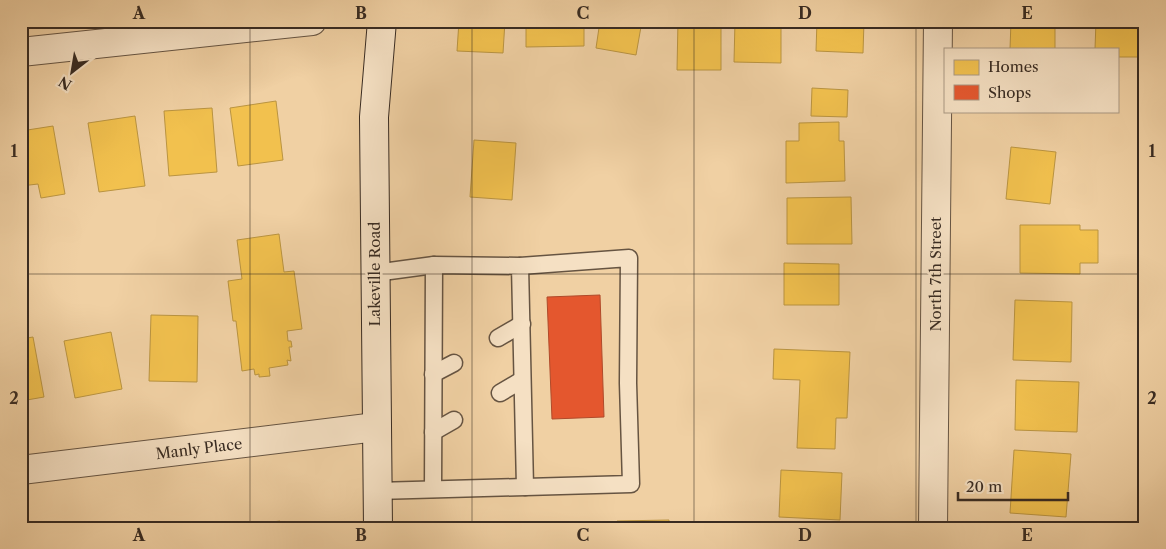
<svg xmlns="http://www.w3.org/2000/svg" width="1166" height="549" viewBox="0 0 1166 549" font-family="'Libre Caslon Text',serif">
	<rect width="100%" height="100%" fill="#f0d0a3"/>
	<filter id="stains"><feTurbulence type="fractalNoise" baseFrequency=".004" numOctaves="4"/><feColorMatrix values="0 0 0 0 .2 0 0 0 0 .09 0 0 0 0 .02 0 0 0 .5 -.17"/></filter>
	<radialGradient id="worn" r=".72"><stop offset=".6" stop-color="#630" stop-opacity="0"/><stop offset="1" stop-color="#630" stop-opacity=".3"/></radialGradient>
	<!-- homes -->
	<g fill="#f2c14e" stroke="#ba9441">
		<path d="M 459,21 L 505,21 L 503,53 L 457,51 Z"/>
		<path d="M 526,21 L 584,21 L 584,46 L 526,47 Z"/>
		<path d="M 600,21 L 642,21 L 636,55 L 596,48 Z"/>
		<path d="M 678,21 L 721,21 L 721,70 L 677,70 Z"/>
		<path d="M 735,21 L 781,21 L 781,63 L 734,62 Z"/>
		<path d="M 817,21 L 864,21 L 863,53 L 816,51 Z"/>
		<path d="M 1011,21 L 1055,21 L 1055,49 L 1010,49 Z"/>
		<path d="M 1096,21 L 1141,21 L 1141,57 L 1117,57 L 1117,49 L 1095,49 Z"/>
		<path d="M 812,88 L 848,90 L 847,117 L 811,116 Z"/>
		<path d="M 276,101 L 283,160 L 238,166 L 230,108 Z"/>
		<path d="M 212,108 L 217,172 L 169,176 L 164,111 Z"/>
		<path d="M 135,116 L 145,186 L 99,192 L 88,123 Z"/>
		<path d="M 839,122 L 839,141 L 844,141 L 845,181 L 786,183 L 786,141 L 799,141 L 799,123 Z"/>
		<path d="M 53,126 L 65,194 L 41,198 L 38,184 L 21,186 L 21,131 Z"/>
		<path d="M 474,140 L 516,143 L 512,200 L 470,197 Z"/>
		<path d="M 1011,147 L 1056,152 L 1050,204 L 1006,199 Z"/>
		<path d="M 851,197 L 852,244 L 787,244 L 787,198 Z"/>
		<path d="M 1020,225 L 1080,225 L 1080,230 L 1098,230 L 1098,263 L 1080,263 L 1080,274 L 1020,273 Z"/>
		<path d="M 279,234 L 284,272 L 294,271 L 302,329 L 287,331 L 288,341 L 291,341 L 292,347 L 289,347 L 291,361 L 287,360 L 288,365 L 269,368 L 270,376 L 259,377 L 259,374 L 255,375 L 254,369 L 242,371 L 236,321 L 233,321 L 228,281 L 242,279 L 237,240 Z"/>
		<path d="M 784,263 L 839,264 L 839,305 L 784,305 Z"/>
		<path d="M 1015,300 L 1072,302 L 1071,362 L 1013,360 Z"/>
		<path d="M 151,315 L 198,316 L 197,382 L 149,381 Z"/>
		<path d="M 111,332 L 122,389 L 75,398 L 64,341 Z"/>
		<path d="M 33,337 L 44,397 L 21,401 L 21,339 Z"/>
		<path d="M 774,349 L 850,352 L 847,418 L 836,418 L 835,449 L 797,448 L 800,380 L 773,379 Z"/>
		<path d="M 1016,380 L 1079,382 L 1077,432 L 1015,430 Z"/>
		<path d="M 1014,450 L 1071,454 L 1066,517 L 1010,513 Z"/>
		<path d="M 781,470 L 842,473 L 840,520 L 779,517 Z"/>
		<path d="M 669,520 L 669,528 L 617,528 L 617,521 Z"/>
		<path d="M 280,521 L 280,528 L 232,528 L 232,527 Z"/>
		<path d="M 1017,527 L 1091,528 L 1017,528 Z"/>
	</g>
	<!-- shops -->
	<path fill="#e4572e" stroke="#b04a2a" d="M 600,295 L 604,417 L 552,419 L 547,297 Z"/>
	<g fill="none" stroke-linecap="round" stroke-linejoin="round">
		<defs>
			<g id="lane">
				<path d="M 375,273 L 434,265 L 520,266 L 525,487"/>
				<path d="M 498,338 L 522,324"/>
				<path d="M 433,374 L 454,363"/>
				<path d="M 500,393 L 522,380"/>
				<path d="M 433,432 L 454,420"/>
				<path d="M 433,489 L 434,265"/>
				<path d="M 377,491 L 631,484 L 628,383 L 629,258 L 520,266"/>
			</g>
			<g id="street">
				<path d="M 21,52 L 312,21"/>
				<path d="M 21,470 L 376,427"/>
				<path d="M 933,528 L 938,21"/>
			</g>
			<path id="secondary" d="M 378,528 L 374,117 L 382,21"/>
		</defs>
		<!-- lane casing -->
		<use href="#lane" stroke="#665442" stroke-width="19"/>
		<!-- street casing -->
		<use href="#street" stroke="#665442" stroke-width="30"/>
		<!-- secondary casing -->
		<use href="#secondary" stroke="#382b22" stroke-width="30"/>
		<!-- lane -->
		<use href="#lane" stroke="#f5e0c3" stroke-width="16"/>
		<!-- street -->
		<use href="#street" stroke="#f5e0c3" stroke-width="28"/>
		<!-- secondary -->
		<use href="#secondary" stroke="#f5e0c3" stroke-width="28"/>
	</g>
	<!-- grid -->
	<path fill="none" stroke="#382b22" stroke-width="1" stroke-opacity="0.55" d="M 250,21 L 250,528M 472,21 L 472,528M 694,21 L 694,528M 916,21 L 916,528M 21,274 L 1145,274"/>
	<g text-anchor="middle" stroke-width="5" stroke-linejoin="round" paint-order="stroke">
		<!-- street labels -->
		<g font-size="15" fill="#382b22" stroke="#f5e0c3">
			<text transform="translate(375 274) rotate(-90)" y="5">Lakeville Road</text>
			<text transform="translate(936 274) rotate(-90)" y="5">North 7th Street</text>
			<text transform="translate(199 449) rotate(-7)" y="5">Manly Place</text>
		</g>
	</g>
	<!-- margin -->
	<rect width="1166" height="549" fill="none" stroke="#f0d0a3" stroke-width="55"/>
	<!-- legend -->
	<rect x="944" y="48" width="175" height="65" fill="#f5e0c3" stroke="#a99883"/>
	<rect x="954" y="60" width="25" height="15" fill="#f2c14e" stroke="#a99883"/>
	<text x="988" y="72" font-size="15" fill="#382b22">Homes</text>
	<rect x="954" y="85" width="25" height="15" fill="#e4572e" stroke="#a99883"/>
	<text x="988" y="98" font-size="15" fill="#382b22">Shops</text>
	<!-- north arrow -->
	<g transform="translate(72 72) rotate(211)" stroke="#f5e0c3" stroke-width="4" paint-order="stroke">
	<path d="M0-4L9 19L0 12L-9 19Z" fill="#382b22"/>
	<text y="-8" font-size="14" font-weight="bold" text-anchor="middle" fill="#382b22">N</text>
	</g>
	<!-- scale -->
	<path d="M958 492v8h110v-8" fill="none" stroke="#382b22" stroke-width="2.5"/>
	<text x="966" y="492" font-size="15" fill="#382b22" stroke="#f5e0c3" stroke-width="4" paint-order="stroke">20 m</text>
	<rect x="28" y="28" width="1110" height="494" fill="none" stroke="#382b22" stroke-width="2"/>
	<g font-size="16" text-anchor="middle" font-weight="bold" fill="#382b22">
		<text x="139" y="19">A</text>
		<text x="361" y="19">B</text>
		<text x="583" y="19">C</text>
		<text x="805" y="19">D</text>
		<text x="1027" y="19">E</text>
		<text x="14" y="157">1</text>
		<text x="1152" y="157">1</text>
		<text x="14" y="404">2</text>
		<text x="1152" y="404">2</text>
		<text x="139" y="541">A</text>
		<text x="361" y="541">B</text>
		<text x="583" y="541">C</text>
		<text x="805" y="541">D</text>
		<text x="1027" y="541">E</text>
	</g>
	<rect width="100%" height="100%" filter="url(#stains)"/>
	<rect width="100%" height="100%" fill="url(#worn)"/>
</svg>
